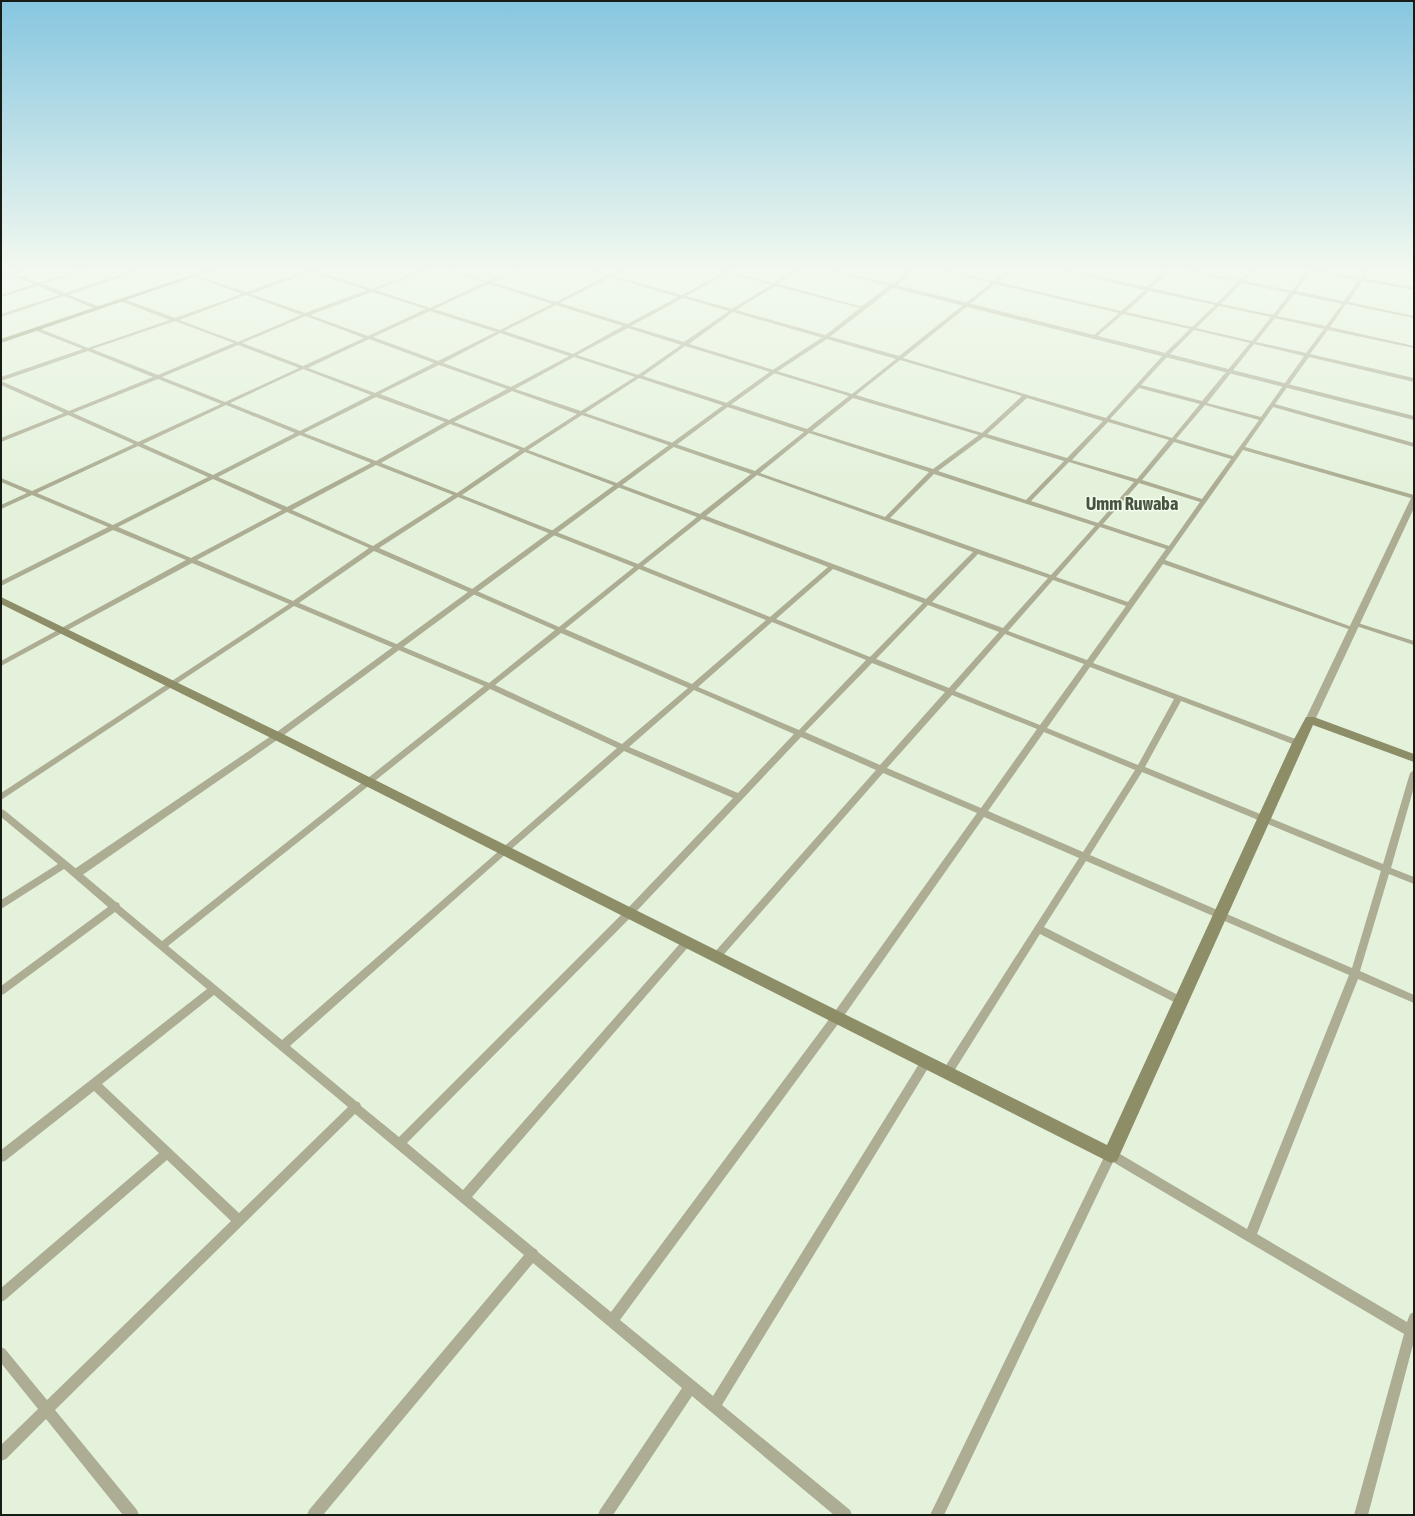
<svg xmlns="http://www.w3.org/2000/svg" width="1415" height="1516" viewBox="0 0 1415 1516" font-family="'Asap Condensed',sans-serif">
	<rect width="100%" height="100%" fill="#e4f2dc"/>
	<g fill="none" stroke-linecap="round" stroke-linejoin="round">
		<!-- minor -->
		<g fill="#acad93" fill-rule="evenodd">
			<path d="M 1,270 L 12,272 L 20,270 L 26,270 L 16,274 L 38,283 L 80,270 L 86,270 L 42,284 L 65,293 L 135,270 L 141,270 L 69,295 L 100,307 L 100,309 L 96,309 L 64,296 L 1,317 L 1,314 L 60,295 L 38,286 L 1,297 L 1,295 L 34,284 L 11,275 L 1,278 L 1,276 L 7,274 L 1,271 Z"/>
			<path d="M 307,270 L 313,270 L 372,289 L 422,270 L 428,270 L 376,290 L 430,308 L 485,282 L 448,270 L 454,270 L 488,281 L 512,270 L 517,270 L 492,282 L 556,302 L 606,276 L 587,270 L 593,270 L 610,275 L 619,270 L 624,270 L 614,276 L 682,295 L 724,272 L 718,270 L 733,270 L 731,272 L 774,283 L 794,270 L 799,270 L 778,284 L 866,308 L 864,309 L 775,286 L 736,310 L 899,356 L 991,283 L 939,270 L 946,270 L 994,281 L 1008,270 L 1012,270 L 998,282 L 1121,311 L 1145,290 L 1059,270 L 1066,270 L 1147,287 L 1167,270 L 1171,270 L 1151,288 L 1217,303 L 1238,282 L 1183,270 L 1190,270 L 1240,280 L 1251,270 L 1255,270 L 1244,281 L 1292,291 L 1308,270 L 1318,270 L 1360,278 L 1366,270 L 1370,270 L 1364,278 L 1414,288 L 1414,290 L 1363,281 L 1348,302 L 1414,316 L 1414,318 L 1346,304 L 1330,327 L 1414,346 L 1414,348 L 1328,330 L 1310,354 L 1414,378 L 1414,382 L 1309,357 L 1275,404 L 1414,443 L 1414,447 L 1273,407 L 1245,447 L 1414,495 L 1414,499 L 1243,450 L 1165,560 L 1355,628 L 1357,629 L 1355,630 L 1351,630 L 1163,564 L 1093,663 L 1301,741 L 1302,743 L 1298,746 L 1295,745 L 1181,701 L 1145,767 L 1383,864 L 1410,773 L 1414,770 L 1414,787 L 1391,868 L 1414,877 L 1414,884 L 1389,874 L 1360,971 L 1414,995 L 1414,1003 L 1358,979 L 1257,1234 L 1407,1322 L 1410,1314 L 1414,1312 L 1414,1341 L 1368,1515 L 1354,1515 L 1404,1334 L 1113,1162 L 944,1515 L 930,1515 L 1107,1151 L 1111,1150 L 1115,1151 L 1247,1229 L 1349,975 L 1086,861 L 1044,927 L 1184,998 L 1186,1001 L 1184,1004 L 1181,1005 L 1178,1004 L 1040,934 L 951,1076 L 947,1078 L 943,1076 L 942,1073 L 943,1070 L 1079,858 L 984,817 L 841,1020 L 620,1320 L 713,1396 L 922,1059 L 926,1057 L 930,1059 L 931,1062 L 930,1065 L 722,1405 L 850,1510 L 852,1515 L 834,1515 L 692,1396 L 613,1515 L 598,1515 L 600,1510 L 682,1388 L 533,1263 L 323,1515 L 307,1515 L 309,1510 L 524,1255 L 355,1114 L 55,1410 L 137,1510 L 139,1515 L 123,1515 L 46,1419 L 6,1459 L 1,1461 L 1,1445 L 38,1409 L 1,1363 L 1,1347 L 5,1349 L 47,1400 L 231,1221 L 167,1160 L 5,1300 L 1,1302 L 1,1288 L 159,1153 L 94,1091 L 5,1161 L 1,1162 L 1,1150 L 207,989 L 115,912 L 4,994 L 1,995 L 1,986 L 108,907 L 64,869 L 1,909 L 1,900 L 58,864 L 1,817 L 1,809 L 4,810 L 68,862 L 116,902 L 119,903 L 120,906 L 162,941 L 484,686 L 294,606 L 1,800 L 1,793 L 289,604 L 192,563 L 1,666 L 1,661 L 186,560 L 113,530 L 1,586 L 1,581 L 108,527 L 32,495 L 1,509 L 1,505 L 27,493 L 1,482 L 1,478 L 32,491 L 134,444 L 68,415 L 1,442 L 1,438 L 64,413 L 1,385 L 1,381 L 69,411 L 153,377 L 88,351 L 1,381 L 1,377 L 83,349 L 34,330 L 34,328 L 38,328 L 88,348 L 170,320 L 120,301 L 120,299 L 124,299 L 175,318 L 242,294 L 193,276 L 193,274 L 246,292 ZM 1311,271 L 1312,271 L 1359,280 L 1344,301 L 1296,291 ZM 310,272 L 367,290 L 305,313 L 251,294 ZM 728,273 L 771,285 L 732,309 L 686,296 ZM 611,277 L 678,297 L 627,324 L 560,303 ZM 1242,283 L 1290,293 L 1273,315 L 1221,304 ZM 489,284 L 552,304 L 500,330 L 434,309 ZM 995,284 L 1119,313 L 1093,336 L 1093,337 L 1095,338 L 1123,314 L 1190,329 L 1164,354 L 1106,418 L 903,358 ZM 1149,291 L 1215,305 L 1192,327 L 1126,312 ZM 372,292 L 426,309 L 368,336 L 310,315 ZM 1294,294 L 1342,304 L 1326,326 L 1277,316 ZM 246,295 L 301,315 L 238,342 L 179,320 ZM 683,298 L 729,311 L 684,342 L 631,326 ZM 556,305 L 623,326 L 573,354 L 504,331 ZM 1219,306 L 1271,317 L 1252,341 L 1196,328 ZM 430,311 L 496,332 L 438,361 L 373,337 ZM 733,312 L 896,359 L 852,394 L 689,344 ZM 306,316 L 364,338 L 303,366 L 242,343 ZM 1275,318 L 1324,329 L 1306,353 L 1256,342 ZM 175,321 L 234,343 L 158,375 L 92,349 ZM 628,328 L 681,345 L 638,375 L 577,355 ZM 1194,330 L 1250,343 L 1202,401 L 1141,385 L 1168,356 ZM 500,333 L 569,356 L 511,387 L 443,363 ZM 369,339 L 434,363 L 375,393 L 308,368 ZM 1254,344 L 1304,356 L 1261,417 L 1207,403 ZM 238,345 L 299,368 L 225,402 L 162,377 ZM 685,346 L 849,396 L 807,429 L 643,376 ZM 574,357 L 635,377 L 581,411 L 515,389 ZM 900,360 L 1022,396 L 982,433 L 856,395 ZM 439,365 L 507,389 L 449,420 L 380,394 ZM 303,369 L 371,395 L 300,431 L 230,403 ZM 639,378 L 804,432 L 755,471 L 585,413 ZM 158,379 L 221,404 L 138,442 L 73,413 ZM 1139,388 L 1200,404 L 1172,438 L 1110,419 ZM 512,391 L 577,414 L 524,448 L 454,422 ZM 376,397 L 445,422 L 376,461 L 304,433 ZM 853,398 L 979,435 L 933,469 L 812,431 ZM 1027,398 L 1103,421 L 1067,458 L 987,434 ZM 226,405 L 295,433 L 213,475 L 143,444 ZM 1205,405 L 1259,420 L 1233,456 L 1176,439 ZM 582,415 L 751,474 L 700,514 L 528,450 ZM 1108,422 L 1169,440 L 1137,479 L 1072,460 ZM 450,424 L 520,450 L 457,493 L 381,463 ZM 809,433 L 929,472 L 885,517 L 760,473 ZM 300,435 L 371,463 L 287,507 L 218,477 ZM 984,437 L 1064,461 L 1026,500 L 938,471 ZM 1174,442 L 1231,459 L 1202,499 L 1142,480 ZM 138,446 L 208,477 L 113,525 L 37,493 ZM 525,452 L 697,517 L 638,564 L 462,495 ZM 1069,462 L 1134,482 L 1098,523 L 1031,501 ZM 376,465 L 453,495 L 373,546 L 292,510 ZM 934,474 L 1095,526 L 1051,575 L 890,518 ZM 757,475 L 973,552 L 926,599 L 706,516 ZM 213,479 L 282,510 L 191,558 L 118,527 ZM 1139,483 L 1200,502 L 1169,546 L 1103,524 ZM 458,497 L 634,567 L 559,627 L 379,548 ZM 287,512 L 369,548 L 293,601 L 197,560 ZM 702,519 L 828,567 L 770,617 L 643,566 ZM 1100,527 L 1166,549 L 1128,602 L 1056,577 ZM 374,551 L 555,630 L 489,683 L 299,603 ZM 978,554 L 1048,578 L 1003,628 L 932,602 ZM 639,569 L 766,620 L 692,684 L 565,629 ZM 833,569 L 923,603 L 870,657 L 776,619 ZM 1053,580 L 1126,606 L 1087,660 L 1008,631 ZM 928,605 L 999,632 L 949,688 L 876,659 ZM 772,622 L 866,660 L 799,730 L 698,687 ZM 561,633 L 688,688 L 622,744 L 495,685 ZM 1005,634 L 1084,664 L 1040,725 L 955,691 ZM 872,663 L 945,692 L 880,765 L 805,732 ZM 1090,667 L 1174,699 L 1138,765 L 1047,728 ZM 490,689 L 617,748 L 282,1040 L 168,946 ZM 694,690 L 794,734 L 738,793 L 629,747 ZM 952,695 L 1037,729 L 981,808 L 887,768 ZM 1044,732 L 1135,770 L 1083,852 L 988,811 ZM 801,737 L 876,770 L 713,954 L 711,957 L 713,960 L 716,961 L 719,960 L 883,773 L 977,813 L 833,1014 L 611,1312 L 538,1252 L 537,1250 L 534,1248 L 472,1197 L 690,945 L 692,942 L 690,939 L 687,938 L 684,939 L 463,1190 L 407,1143 L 632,916 ZM 624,751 L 733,798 L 626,910 L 399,1137 L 361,1106 L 360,1103 L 356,1101 L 290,1046 L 508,852 ZM 1142,772 L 1381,871 L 1352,968 L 1090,855 ZM 214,995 L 348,1107 L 239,1213 L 102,1084 Z"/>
			<path d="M 1355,622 L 1414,641 L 1414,645 L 1353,625 L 1352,624 Z"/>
		</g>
		<!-- tertiary -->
		<g fill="#acad93" fill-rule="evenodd">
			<path d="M 206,270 L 214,270 L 199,276 L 196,274 Z"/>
			<path d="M 827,270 L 836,270 L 892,284 L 910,270 L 916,270 L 897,285 L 1414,416 L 1414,420 L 893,288 L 827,339 L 775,373 L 729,406 L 280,738 L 81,876 L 77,877 L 73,876 L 71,873 L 73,870 L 274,734 L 725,404 L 771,371 L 823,337 L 888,286 Z"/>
			<path d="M 1411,498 L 1414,498 L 1414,508 L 1315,720 L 1310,723 L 1307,722 L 1305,720 Z"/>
		</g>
		<!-- secondary -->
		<g fill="#8d8d68" fill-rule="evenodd">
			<path d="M 197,273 L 202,274 L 1,343 L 1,339 Z"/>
			<path d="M 1,597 L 281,733 L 1107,1145 L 1292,743 L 1306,717 L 1314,717 L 1414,754 L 1414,762 L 1313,725 L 1117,1161 L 1111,1163 L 273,739 L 1,604 Z"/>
		</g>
	</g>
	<!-- sky -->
	<linearGradient id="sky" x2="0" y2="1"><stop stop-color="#86c6e0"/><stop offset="0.56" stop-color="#f3f9ef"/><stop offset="1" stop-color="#f3f9ef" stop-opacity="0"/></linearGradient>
	<rect width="1415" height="482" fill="url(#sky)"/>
	<g text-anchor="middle" stroke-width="3" stroke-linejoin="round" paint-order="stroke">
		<!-- far-town labels -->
		<g font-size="18" font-weight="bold" fill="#485341" stroke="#f3feed">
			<text x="1132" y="510">Umm Ruwaba</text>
		</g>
	</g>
	<!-- border -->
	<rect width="1415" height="1516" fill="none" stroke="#171c15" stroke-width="4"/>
</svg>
